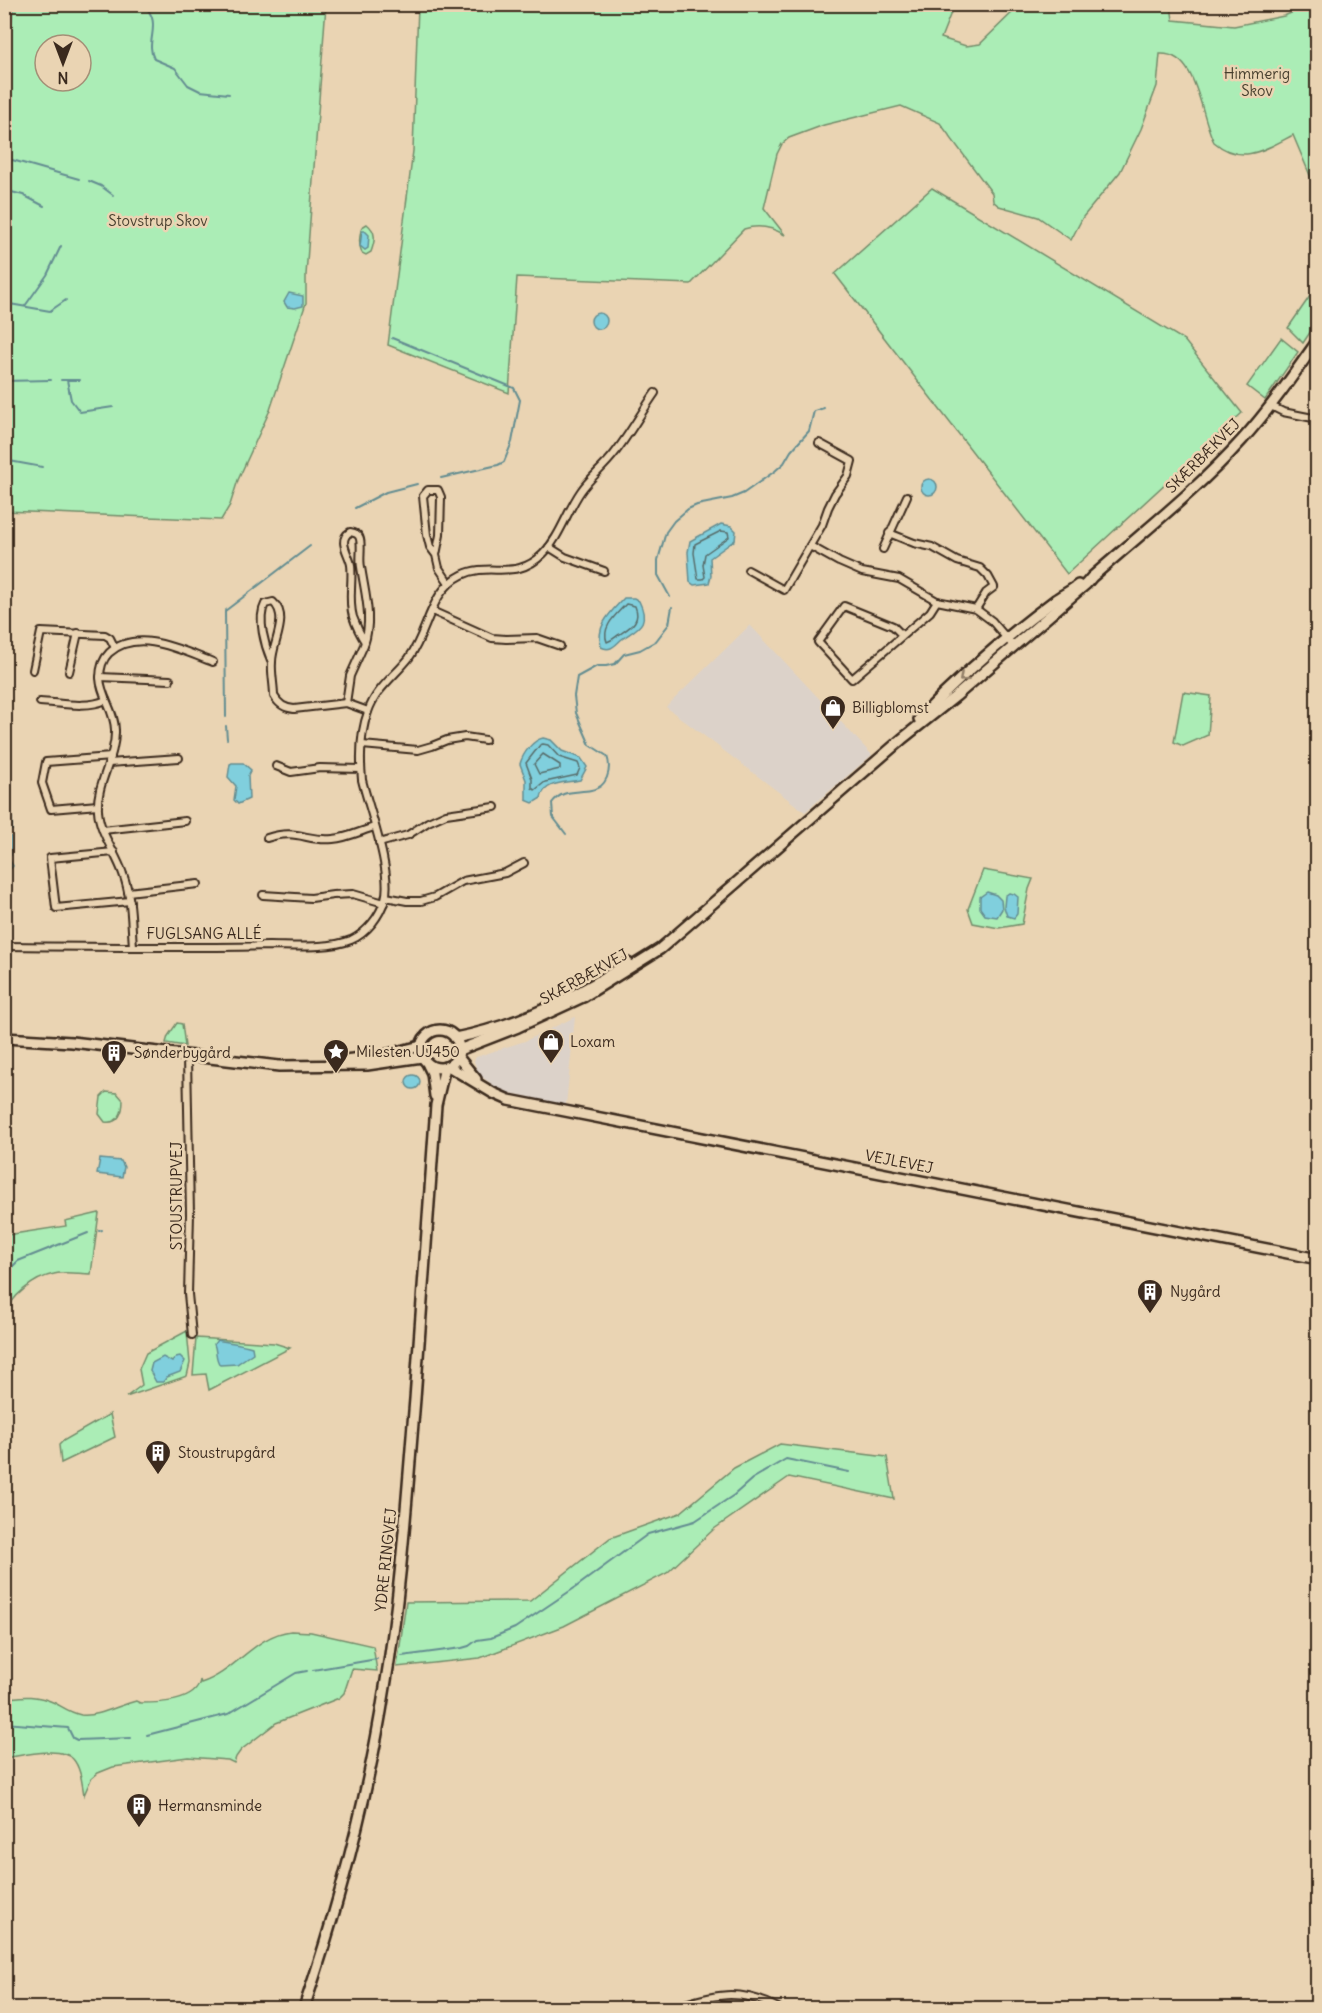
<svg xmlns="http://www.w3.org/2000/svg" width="1322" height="2013" viewBox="0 0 1322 2013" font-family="Delius,sans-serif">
	<rect width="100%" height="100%" fill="#ead4b3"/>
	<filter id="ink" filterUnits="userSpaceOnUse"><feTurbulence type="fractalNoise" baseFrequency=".0167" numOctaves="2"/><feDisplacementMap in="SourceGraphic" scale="12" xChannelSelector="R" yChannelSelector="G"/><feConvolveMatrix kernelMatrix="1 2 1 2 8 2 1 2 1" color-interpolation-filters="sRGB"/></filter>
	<g filter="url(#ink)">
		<!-- built -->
		<g fill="#dcd2c9">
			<path d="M 750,625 L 872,755 L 805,812 L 666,707 Z"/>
			<path d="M 575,1017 L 566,1105 L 501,1091 L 482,1077 L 477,1070 L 474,1061 L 476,1057 L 525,1041 Z"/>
		</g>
		<!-- green -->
		<g fill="#abedb6" stroke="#738c6a" stroke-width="1.5" fill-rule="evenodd">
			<path d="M 4,5 L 326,5 L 306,275 L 306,303 L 270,410 L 238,480 L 230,505 L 221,520 L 5,511 ZM 45,45 L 81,45 L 81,81 L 45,81 Z"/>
			<path d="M 418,5 L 954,5 L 941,38 L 966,46 L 980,44 L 1020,5 L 1171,5 L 1173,20 L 1234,26 L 1284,16 L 1310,5 L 1317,5 L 1317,192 L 1293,135 C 1266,149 1242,166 1214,142 C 1200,116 1198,52 1160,54 L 1157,86 L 1141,129 L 1120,172 L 1083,217 L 1071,240 L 1038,217 L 999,206 L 993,201 L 992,193 L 940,123 L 901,106 L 824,125 L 789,138 L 782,144 L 777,154 L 764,208 L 785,235 C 772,227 759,224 744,229 L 691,284 L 517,277 L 509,393 L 388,345 L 413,151 Z"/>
			<path d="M 932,188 L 1184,340 L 1242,413 L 1067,574 L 835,274 Z"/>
			<path d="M 367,224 C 377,232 375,241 371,252 L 366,255 L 362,253 C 358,244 359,236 362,227 Z"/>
			<path d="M 1317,286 L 1317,322 L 1303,343 L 1288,328 Z"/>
			<path d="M 1281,338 L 1298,352 L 1265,400 L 1247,386 Z"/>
			<path d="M 1183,692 L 1211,696 L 1208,735 L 1183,746 L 1174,742 Z"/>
			<path d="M 983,870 L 1033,879 L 1029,889 L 1022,924 L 999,928 L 973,923 L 968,909 Z"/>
			<path d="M 177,1023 L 182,1024 L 185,1046 L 166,1043 L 168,1036 Z"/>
			<path d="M 106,1092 L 117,1093 L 123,1100 C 123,1112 119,1124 105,1122 L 99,1114 L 101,1097 Z"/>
			<path d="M 99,1213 L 91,1274 C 79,1274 65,1271 54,1274 C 34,1278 11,1296 5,1315 L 4,1244 L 6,1243 L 7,1235 L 66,1226 L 65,1221 Z"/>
			<path d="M 187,1331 L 190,1363 L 187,1376 L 126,1397 L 142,1385 L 139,1369 L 146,1353 Z"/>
			<path d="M 196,1338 L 274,1343 L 290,1348 L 209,1390 L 206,1374 L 193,1375 Z"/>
			<path d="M 110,1414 L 115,1437 L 61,1463 L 59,1445 L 63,1441 Z"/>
			<path d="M 780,1444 L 887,1457 L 894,1499 L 789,1477 L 714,1529 L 667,1573 L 564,1626 L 480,1658 L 397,1667 L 406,1602 L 530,1601 L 610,1538 L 680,1513 L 734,1468 Z"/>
			<path d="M 291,1631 L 311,1632 L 373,1646 L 377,1671 L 352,1669 L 344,1693 L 339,1698 L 276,1723 L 241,1750 L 236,1757 L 234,1763 L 228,1760 L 188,1757 L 113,1767 L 98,1773 L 91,1779 L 84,1795 C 82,1784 81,1768 73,1759 C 62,1745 20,1756 5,1758 L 4,1699 C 23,1695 38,1695 55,1703 C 64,1708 71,1713 81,1715 C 99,1717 119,1705 136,1701 L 140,1703 C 157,1703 197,1703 200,1680 L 201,1683 C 235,1672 255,1635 291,1631 Z"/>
		</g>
		<!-- water -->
		<g fill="#80cfdd" stroke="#648d91" stroke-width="1.5">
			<path d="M 362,231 L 365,231 L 369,235 L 368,248 L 365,250 L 360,246 Z"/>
			<path d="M 289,293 L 303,296 L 303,306 L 295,308 L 287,307 L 284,302 Z"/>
			<circle cx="599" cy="321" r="8"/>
			<circle cx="929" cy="487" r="8"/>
			<path d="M 721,524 L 731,526 L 736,531 L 735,540 L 710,558 L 711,576 L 709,583 L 694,585 L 690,582 L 688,552 L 690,541 Z"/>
			<path d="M 624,598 L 634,598 L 639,601 C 651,625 637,628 622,639 C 615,645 611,652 601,647 C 596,625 610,613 624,598 Z"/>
			<path d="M 543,738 L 551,740 L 562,751 L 581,758 L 587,767 L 580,780 C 567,783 544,781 541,798 L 533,803 L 526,800 L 526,780 L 520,764 C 523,753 533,740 543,738 Z"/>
			<path d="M 232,763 L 243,763 L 251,770 L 248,776 L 249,799 L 238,804 L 234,800 L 236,786 L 228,777 L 230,764 Z"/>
			<path d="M 4,818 L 12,818 L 12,830 L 7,831 L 6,834 L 11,837 L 11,855 L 8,857 L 13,866 L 8,872 L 5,870 Z"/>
			<path d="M 987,892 L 996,895 L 1001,900 L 1002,909 L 997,917 L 985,915 L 980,908 L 980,897 Z"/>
			<path d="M 1009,893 L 1014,894 L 1018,897 L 1017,914 L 1014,918 L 1007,916 L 1004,907 L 1005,896 Z"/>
			<circle cx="413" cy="1082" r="7"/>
			<path d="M 100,1159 L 121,1161 L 124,1167 L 122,1177 L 97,1174 Z"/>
			<path d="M 217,1340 C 226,1342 243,1344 252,1347 L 253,1353 L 237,1364 L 220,1365 C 215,1359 217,1351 214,1344 Z"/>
			<path d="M 180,1356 L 185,1361 L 180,1372 L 167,1377 L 163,1382 L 156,1382 L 150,1371 L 152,1363 L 163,1357 L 172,1362 L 176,1357 Z"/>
		</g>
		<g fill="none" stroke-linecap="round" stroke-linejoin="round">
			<!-- shore -->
			<g stroke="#576c6a" stroke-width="1.5">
				<path d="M 721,531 L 728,532 L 729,537 L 705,554 L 703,565 L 705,577 L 703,579 L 698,579 L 694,553 L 695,544 Z"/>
				<path d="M 626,604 L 635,606 C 641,621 632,626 620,634 C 615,637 613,640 607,642 C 601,627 616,615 626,604 Z"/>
				<path d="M 543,744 L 548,745 L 559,757 L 578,763 L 580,768 L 577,775 L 545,782 L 535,790 L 532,788 L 532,779 L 526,763 L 540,745 Z"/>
				<path d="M 543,754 L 560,765 L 560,769 L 539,774 L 534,764 Z"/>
			</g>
			<!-- stream -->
			<g stroke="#648d91" stroke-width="2">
				<path d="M 143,4 C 164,24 144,40 154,59 L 175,68 L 188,85 L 200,91 L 229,94"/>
				<path d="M 5,158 L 79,179"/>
				<path d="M 4,161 L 9,40 L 13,4"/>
				<path d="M 89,181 L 101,186 L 113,195"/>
				<path d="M 4,190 L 23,195 L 44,206"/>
				<path d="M 4,303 L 50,311 L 66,300"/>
				<path d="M 25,306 L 47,275 L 61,246"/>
				<path d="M 392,338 L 514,388 L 520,400 L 512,442 L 504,462 L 498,465 L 441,478"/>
				<path d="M 61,380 L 80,380"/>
				<path d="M 67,380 L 71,400 L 80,412 L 113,407"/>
				<path d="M 4,381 L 51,380"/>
				<path d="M 4,460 L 42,467"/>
				<path d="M 355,508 L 386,492 L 417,484"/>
				<path d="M 670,597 L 658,575 L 658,560 L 666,532 L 674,521 L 688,509 L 697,505 L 732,498 L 744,493 L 775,471 L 784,463 L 791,451 L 809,431 L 814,411 L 824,408"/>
				<path d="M 226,717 L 225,611 L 310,546"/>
				<path d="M 226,726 L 227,739"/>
				<path d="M 566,834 L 553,817 L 552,803 C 562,789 576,793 591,790 C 607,788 612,770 607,756 L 590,745 L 576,713 L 574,696 L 577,677 L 597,666 L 606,666 L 615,664 L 624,654 L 640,650 L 656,641 L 669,624 L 672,607"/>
				<path d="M 99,1231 L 102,1230"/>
				<path d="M 4,1275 L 18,1261 L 88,1233"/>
				<path d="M 402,1656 L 462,1648 L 469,1646 L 477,1640 L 491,1638 L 515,1628 L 576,1587 L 648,1534 L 695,1521 L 734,1495 L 752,1479 L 786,1459 L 849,1472"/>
				<path d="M 313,1670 L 377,1659"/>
				<path d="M 4,1723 L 68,1728 L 73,1738 L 77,1740 L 131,1738"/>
				<path d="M 147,1735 L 228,1714 L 296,1673 L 307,1671"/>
			</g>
			<defs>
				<g id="street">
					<path d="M 1271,406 L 1283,412 L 1318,419"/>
					<path d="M 889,533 L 914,543 L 932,547 L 957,561 L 980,568 L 988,576 L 994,587 L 986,593 L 976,609"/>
					<path d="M 810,546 L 839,562 L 862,572 L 899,579 L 937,601 L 976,609 L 992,621 L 1014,647"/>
					<path d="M 549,547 L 565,557 L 604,571"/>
					<path d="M 883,549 L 907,496"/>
					<path d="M 436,555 L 430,547 L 427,535 L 423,496 L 428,490 L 438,490 L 441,497 L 440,535 L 436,555 L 439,568 L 449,583"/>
					<path d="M 748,570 L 784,590 L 822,525 L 828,508 L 835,494 L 848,476 L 852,461 L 819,443"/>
					<path d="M 432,611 L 492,638 L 506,639 L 537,638 L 560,646"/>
					<path d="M 902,635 L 893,626 L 844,606 L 818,642 L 852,679 L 930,612 L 937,601"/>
					<path d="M 271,660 C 265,646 257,619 265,604 L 273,602 C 290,617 272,643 272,662 C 271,673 274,685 274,696 C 279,705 285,708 294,709 L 346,703 L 368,711"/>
					<path d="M 33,670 L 41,632 L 105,635 L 110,638 L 115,648"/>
					<path d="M 69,672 L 78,633"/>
					<path d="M 100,677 L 170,680"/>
					<path d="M 40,702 C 61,703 86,709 106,700"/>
					<path d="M 346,703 L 350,676 L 364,645 C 373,619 365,594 361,567 C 359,558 362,548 360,539 C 359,534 355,533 350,532 C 337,540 349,554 351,565 C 353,582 348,600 353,617 C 356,626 360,634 365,642"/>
					<path d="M 362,745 L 418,750 L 432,746 L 447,740 L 465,737 L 485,740"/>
					<path d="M 109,763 L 179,758"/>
					<path d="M 276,766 L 291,772 L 320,768 L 361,769"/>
					<path d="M 98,805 L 51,809 L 42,783 L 46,762 L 111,757"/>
					<path d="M 103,830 L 185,821"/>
					<path d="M 267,838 C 298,828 306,842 333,839 C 347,838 361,831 374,827"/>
					<path d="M 379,843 L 408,835 L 428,822 L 446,814 L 495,807"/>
					<path d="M 114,852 L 50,858 L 56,908 L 130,901"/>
					<path d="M 128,892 L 198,884"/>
					<path d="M 263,895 L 311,898 L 333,895 L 353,894 L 384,903"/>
					<path d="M 386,897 L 407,901 L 421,901 L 435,897 L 463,881 L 505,873 L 524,863"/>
					<path d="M 4,946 C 93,947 181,948 269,946 C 293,946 329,949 351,940 C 367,933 380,916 385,899 C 393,873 369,809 362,780 C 360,758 360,733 368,712 C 376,688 395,676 409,658 C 429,631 429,591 462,575 C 490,561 515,582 543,554 C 560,537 567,511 581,491 C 590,478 604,467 614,454 C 629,435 641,413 655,393"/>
					<path d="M 133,946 C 131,922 132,898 123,874 C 116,853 99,832 98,810 C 96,783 116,758 115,730 C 115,711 101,697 100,678 C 100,669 103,659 109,653 C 138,627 183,651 213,662"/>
					<path d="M 187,1057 L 190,1214 L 188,1294 L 192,1335"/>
					<path d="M 672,2008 C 714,1995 737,1987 778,2008"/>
				</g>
				<g id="secondary">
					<path d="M 919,719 C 960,676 1007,636 1055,600 C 1062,595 1071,591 1078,585"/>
					<circle cx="440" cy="1049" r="19"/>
					<path d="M 4,1038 L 72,1042 L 279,1066 L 367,1065 L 422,1057"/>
					<path d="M 455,1038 C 517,1026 576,997 628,963"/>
					<path d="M 459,1050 L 518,1027 L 583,997 L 660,949 L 902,739 L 956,696 L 1086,584 L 1092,577 C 1143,532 1197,490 1242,440 C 1270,409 1294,374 1318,340"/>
					<path d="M 457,1056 L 476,1079"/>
					<path d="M 335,1061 L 380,1056 L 421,1046"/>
					<path d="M 428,1065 L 432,1073 L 435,1096"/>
					<path d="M 448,1066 L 493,1093 L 509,1100 L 1318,1259"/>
					<path d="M 304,2008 C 339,1904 368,1797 385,1687 C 401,1592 407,1495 415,1399 C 422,1301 429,1203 436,1105 L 445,1067"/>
				</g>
			</defs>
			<!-- street casing -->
			<use href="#street" stroke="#3b2a1e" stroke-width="10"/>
			<!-- secondary casing -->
			<use href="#secondary" stroke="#3b2a1e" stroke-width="14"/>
			<!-- street -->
			<use href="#street" stroke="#ead4b3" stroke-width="6"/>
			<!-- secondary -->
			<use href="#secondary" stroke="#ead4b3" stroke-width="9"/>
		</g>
		<!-- one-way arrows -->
		<defs><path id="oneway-chevron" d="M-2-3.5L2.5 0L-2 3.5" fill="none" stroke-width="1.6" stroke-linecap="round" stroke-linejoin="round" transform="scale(1.5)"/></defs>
		<use stroke="#927f68" href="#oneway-chevron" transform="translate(963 678) rotate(138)"/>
	</g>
	<!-- icons -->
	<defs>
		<symbol id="shop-pin" viewBox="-11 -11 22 30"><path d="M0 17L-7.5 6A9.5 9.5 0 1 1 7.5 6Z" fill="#3b2a1e" stroke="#ead4b3"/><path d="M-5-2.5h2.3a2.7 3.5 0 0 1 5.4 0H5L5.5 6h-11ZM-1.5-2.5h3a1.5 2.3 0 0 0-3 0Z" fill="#fff"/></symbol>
		<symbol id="sight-pin" viewBox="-11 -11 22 30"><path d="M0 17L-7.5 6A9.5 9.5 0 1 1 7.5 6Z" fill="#3b2a1e" stroke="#ead4b3"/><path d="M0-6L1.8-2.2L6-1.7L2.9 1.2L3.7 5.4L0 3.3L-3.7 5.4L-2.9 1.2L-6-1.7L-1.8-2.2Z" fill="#fff"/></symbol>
		<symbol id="building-pin" viewBox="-11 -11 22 30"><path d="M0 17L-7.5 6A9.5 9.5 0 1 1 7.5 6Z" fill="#3b2a1e" stroke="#ead4b3"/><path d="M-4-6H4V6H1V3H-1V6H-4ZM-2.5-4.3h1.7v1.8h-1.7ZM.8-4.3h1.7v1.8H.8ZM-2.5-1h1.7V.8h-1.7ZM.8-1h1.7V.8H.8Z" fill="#fff"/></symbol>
	</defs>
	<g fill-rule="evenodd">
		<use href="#shop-pin" x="818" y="693" width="30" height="40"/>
		<use href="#shop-pin" x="536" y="1027" width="30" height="40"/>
		<use href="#sight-pin" x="321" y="1037" width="30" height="40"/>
		<use href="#building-pin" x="99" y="1038" width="30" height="40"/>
		<use href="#building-pin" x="1135" y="1277" width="30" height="40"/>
		<use href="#building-pin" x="143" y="1438" width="30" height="40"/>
		<use href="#building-pin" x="124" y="1791" width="30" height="40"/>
	</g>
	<g text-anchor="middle" stroke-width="5" stroke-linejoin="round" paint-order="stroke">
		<!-- park labels -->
		<g font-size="15" fill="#463e2d" stroke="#ead4b3">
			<text x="1257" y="79">Himmerig<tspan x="1257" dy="17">Skov</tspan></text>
			<text x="158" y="226">Stovstrup Skov</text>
		</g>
		<!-- street labels -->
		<g font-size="15" fill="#3b2a1e" stroke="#ead4b3">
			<text transform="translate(1203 456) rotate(-45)" y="5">SKÆRBÆKVEJ</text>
			<text x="204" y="939">FUGLSANG ALLÉ</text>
			<text transform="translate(584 977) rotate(-29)" y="5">SKÆRBÆKVEJ</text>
			<text transform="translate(899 1162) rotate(11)" y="5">VEJLEVEJ</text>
			<text transform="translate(177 1196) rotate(-90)" y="5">STOUSTRUPVEJ</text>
			<text transform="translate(386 1560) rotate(-84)" y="5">YDRE RINGVEJ</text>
		</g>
		<!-- poi labels -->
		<g font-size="15" fill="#3b2a1e" stroke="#ead4b3" text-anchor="start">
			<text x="852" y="713">Billigblomst</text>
			<text x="570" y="1047">Loxam</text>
			<text x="356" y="1057">Milesten UJ450</text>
			<text x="134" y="1058">Sønderbygård</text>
			<text x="1170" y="1297">Nygård</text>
			<text x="178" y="1458">Stoustrupgård</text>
			<text x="158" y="1811">Hermansminde</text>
		</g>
	</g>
	<!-- margin -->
	<rect width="1322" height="2013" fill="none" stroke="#ead4b3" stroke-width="24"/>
	<rect x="12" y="12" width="1298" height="1989" fill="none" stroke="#3b2a1e" stroke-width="2" filter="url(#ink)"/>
	<!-- north arrow -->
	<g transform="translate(63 63) rotate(180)"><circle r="28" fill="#ead4b3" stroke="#a49077" stroke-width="1.5"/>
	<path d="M0-4.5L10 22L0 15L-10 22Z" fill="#3b2a1e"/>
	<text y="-9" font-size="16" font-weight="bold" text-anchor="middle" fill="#3b2a1e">N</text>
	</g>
</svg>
